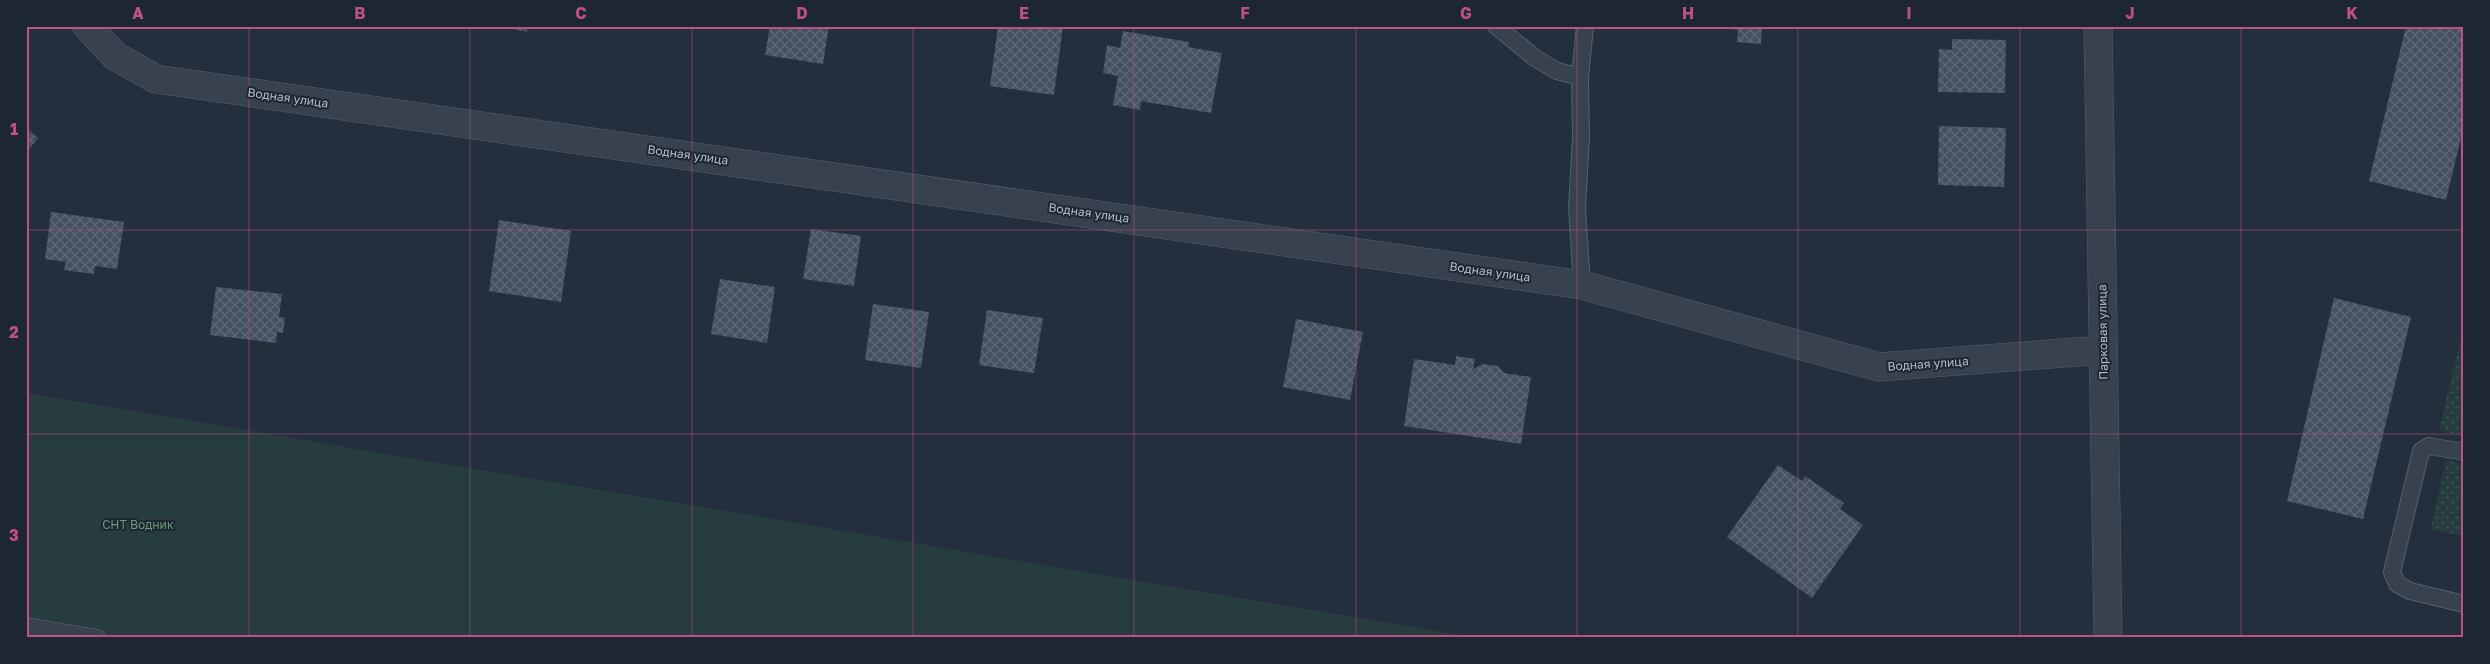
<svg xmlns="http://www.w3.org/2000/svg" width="2490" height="664" viewBox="0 0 2490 664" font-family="'Golos Text',sans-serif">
	<defs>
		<pattern id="grass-dots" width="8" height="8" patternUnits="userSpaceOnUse" patternTransform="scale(1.25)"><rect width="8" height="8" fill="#263c3f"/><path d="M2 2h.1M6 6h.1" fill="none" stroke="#435659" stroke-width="1.8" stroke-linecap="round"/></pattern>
		<pattern id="building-cross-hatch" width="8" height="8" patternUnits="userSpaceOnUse" patternTransform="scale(1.25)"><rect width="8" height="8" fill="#455162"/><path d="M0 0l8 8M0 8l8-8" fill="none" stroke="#5d6877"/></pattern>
	</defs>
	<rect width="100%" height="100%" fill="#242f3e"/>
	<!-- grass -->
	<g fill="url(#grass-dots)">
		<path d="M 2464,326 L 2464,436 L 2439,430 Z"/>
		<path d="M 2446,460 L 2464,464 L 2463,536 L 2431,529 Z"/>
	</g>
	<!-- garden -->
	<path fill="#263c3f" d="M 26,393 L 1478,638 L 26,638 Z"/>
	<!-- building -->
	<g fill="url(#building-cross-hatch)">
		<path d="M 502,26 L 528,26 L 527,32 Z"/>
		<path d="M 770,26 L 829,26 L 823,64 L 765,55 Z"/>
		<path d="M 998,26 L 1063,26 L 1054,95 L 990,86 Z"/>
		<path d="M 1711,26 L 1762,26 L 1761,44 L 1737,42 L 1738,30 Z"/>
		<path d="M 2406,26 L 2464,26 L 2464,125 L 2446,200 L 2369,181 Z"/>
		<path d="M 1123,31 L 1189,42 L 1188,47 L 1222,53 L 1211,113 L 1141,101 L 1140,110 L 1113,105 L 1118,76 L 1103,73 L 1107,45 L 1120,48 Z"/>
		<path d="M 1952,39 L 2006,40 L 2005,93 L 1938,92 L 1939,49 L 1952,50 Z"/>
		<path d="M 1939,126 L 2006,128 L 2004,187 L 1938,185 Z"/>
		<path d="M 26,128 L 38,138 L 26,153 Z"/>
		<path d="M 51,212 L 124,222 L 117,269 L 95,266 L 94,274 L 64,270 L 66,262 L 45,259 Z"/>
		<path d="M 499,220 L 571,231 L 561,302 L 489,291 Z"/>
		<path d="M 811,229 L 861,236 L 854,286 L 803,279 Z"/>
		<path d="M 720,279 L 775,287 L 767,343 L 711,334 Z"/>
		<path d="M 216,287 L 282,294 L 279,317 L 285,318 L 283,333 L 277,332 L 276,343 L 210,335 Z"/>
		<path d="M 2334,298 L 2411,317 L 2363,519 L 2287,501 Z"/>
		<path d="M 873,304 L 929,312 L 921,368 L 865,360 Z"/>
		<path d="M 987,310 L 1043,318 L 1034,373 L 979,365 Z"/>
		<path d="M 1296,319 L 1363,332 L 1350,400 L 1283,387 Z"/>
		<path d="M 1456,356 L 1475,359 L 1473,369 L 1483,364 L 1498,366 L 1504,373 L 1531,377 L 1521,444 L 1404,426 L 1414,359 L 1455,365 Z"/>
		<path d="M 1778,465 L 1802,481 L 1805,476 L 1844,503 L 1840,509 L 1863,525 L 1812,598 L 1727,537 Z"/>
	</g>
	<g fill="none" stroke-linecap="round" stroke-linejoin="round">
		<defs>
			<g id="service">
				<path d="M 1496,26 L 1535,58 L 1557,71 L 1580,77"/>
				<path d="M 1582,285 L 1577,208 L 1581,137 L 1580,77 L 1585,26"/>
				<path d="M 2464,452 L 2429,446 L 2421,451 L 2392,572 L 2397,584 L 2410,591 L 2464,604"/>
				<path d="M 26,626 L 97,638"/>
			</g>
			<g id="minor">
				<path d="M 87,26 L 115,56 L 156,79 L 1582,285 L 1879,367 L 2103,350"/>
				<path d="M 2098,26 L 2108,638"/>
			</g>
		</defs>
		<!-- service casing -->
		<use href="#service" stroke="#565f6c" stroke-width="18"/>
		<!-- minor casing -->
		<use href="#minor" stroke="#565f6c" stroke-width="29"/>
		<!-- service -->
		<use href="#service" stroke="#38414e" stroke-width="16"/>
		<!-- minor -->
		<use href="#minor" stroke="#38414e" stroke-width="28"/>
	</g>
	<!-- grid -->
	<path fill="none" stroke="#bd5182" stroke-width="1" stroke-opacity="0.55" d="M 249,26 L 249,638M 470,26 L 470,638M 692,26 L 692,638M 913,26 L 913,638M 1134,26 L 1134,638M 1356,26 L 1356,638M 1577,26 L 1577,638M 1798,26 L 1798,638M 2020,26 L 2020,638M 2241,26 L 2241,638M 26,230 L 2464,230M 26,434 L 2464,434"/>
	<g text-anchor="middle" stroke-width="4" stroke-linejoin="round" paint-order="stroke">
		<!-- street labels -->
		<g font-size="12" fill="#b4bcc9" stroke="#1d2633">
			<text transform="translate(288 98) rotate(8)" y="4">Водная улица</text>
			<text transform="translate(688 155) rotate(8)" y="4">Водная улица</text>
			<text transform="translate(1089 213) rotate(8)" y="4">Водная улица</text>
			<text transform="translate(1490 272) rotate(8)" y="4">Водная улица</text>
			<text transform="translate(2103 332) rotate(-91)" y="4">Парковая улица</text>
			<text transform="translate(1928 364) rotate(-4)" y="4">Водная улица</text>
		</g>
		<!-- park labels -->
		<g font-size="12" fill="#6b9a76" stroke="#1d2633">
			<text x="138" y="529">СНТ Водник</text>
		</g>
	</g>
	<!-- border -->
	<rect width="2490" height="664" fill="none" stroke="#1d2633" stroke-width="55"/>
	<rect x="28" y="28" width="2434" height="608" fill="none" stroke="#bd5182" stroke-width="2"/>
	<g font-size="16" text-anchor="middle" font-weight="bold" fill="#bd5182">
		<text x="138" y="19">A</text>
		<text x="360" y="19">B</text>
		<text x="581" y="19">C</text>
		<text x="802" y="19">D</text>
		<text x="1024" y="19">E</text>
		<text x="1245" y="19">F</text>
		<text x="1466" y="19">G</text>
		<text x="1688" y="19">H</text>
		<text x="1909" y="19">I</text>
		<text x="2130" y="19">J</text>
		<text x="2352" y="19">K</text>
		<text x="14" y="135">1</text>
		<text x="14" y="338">2</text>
		<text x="14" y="541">3</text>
	</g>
</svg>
